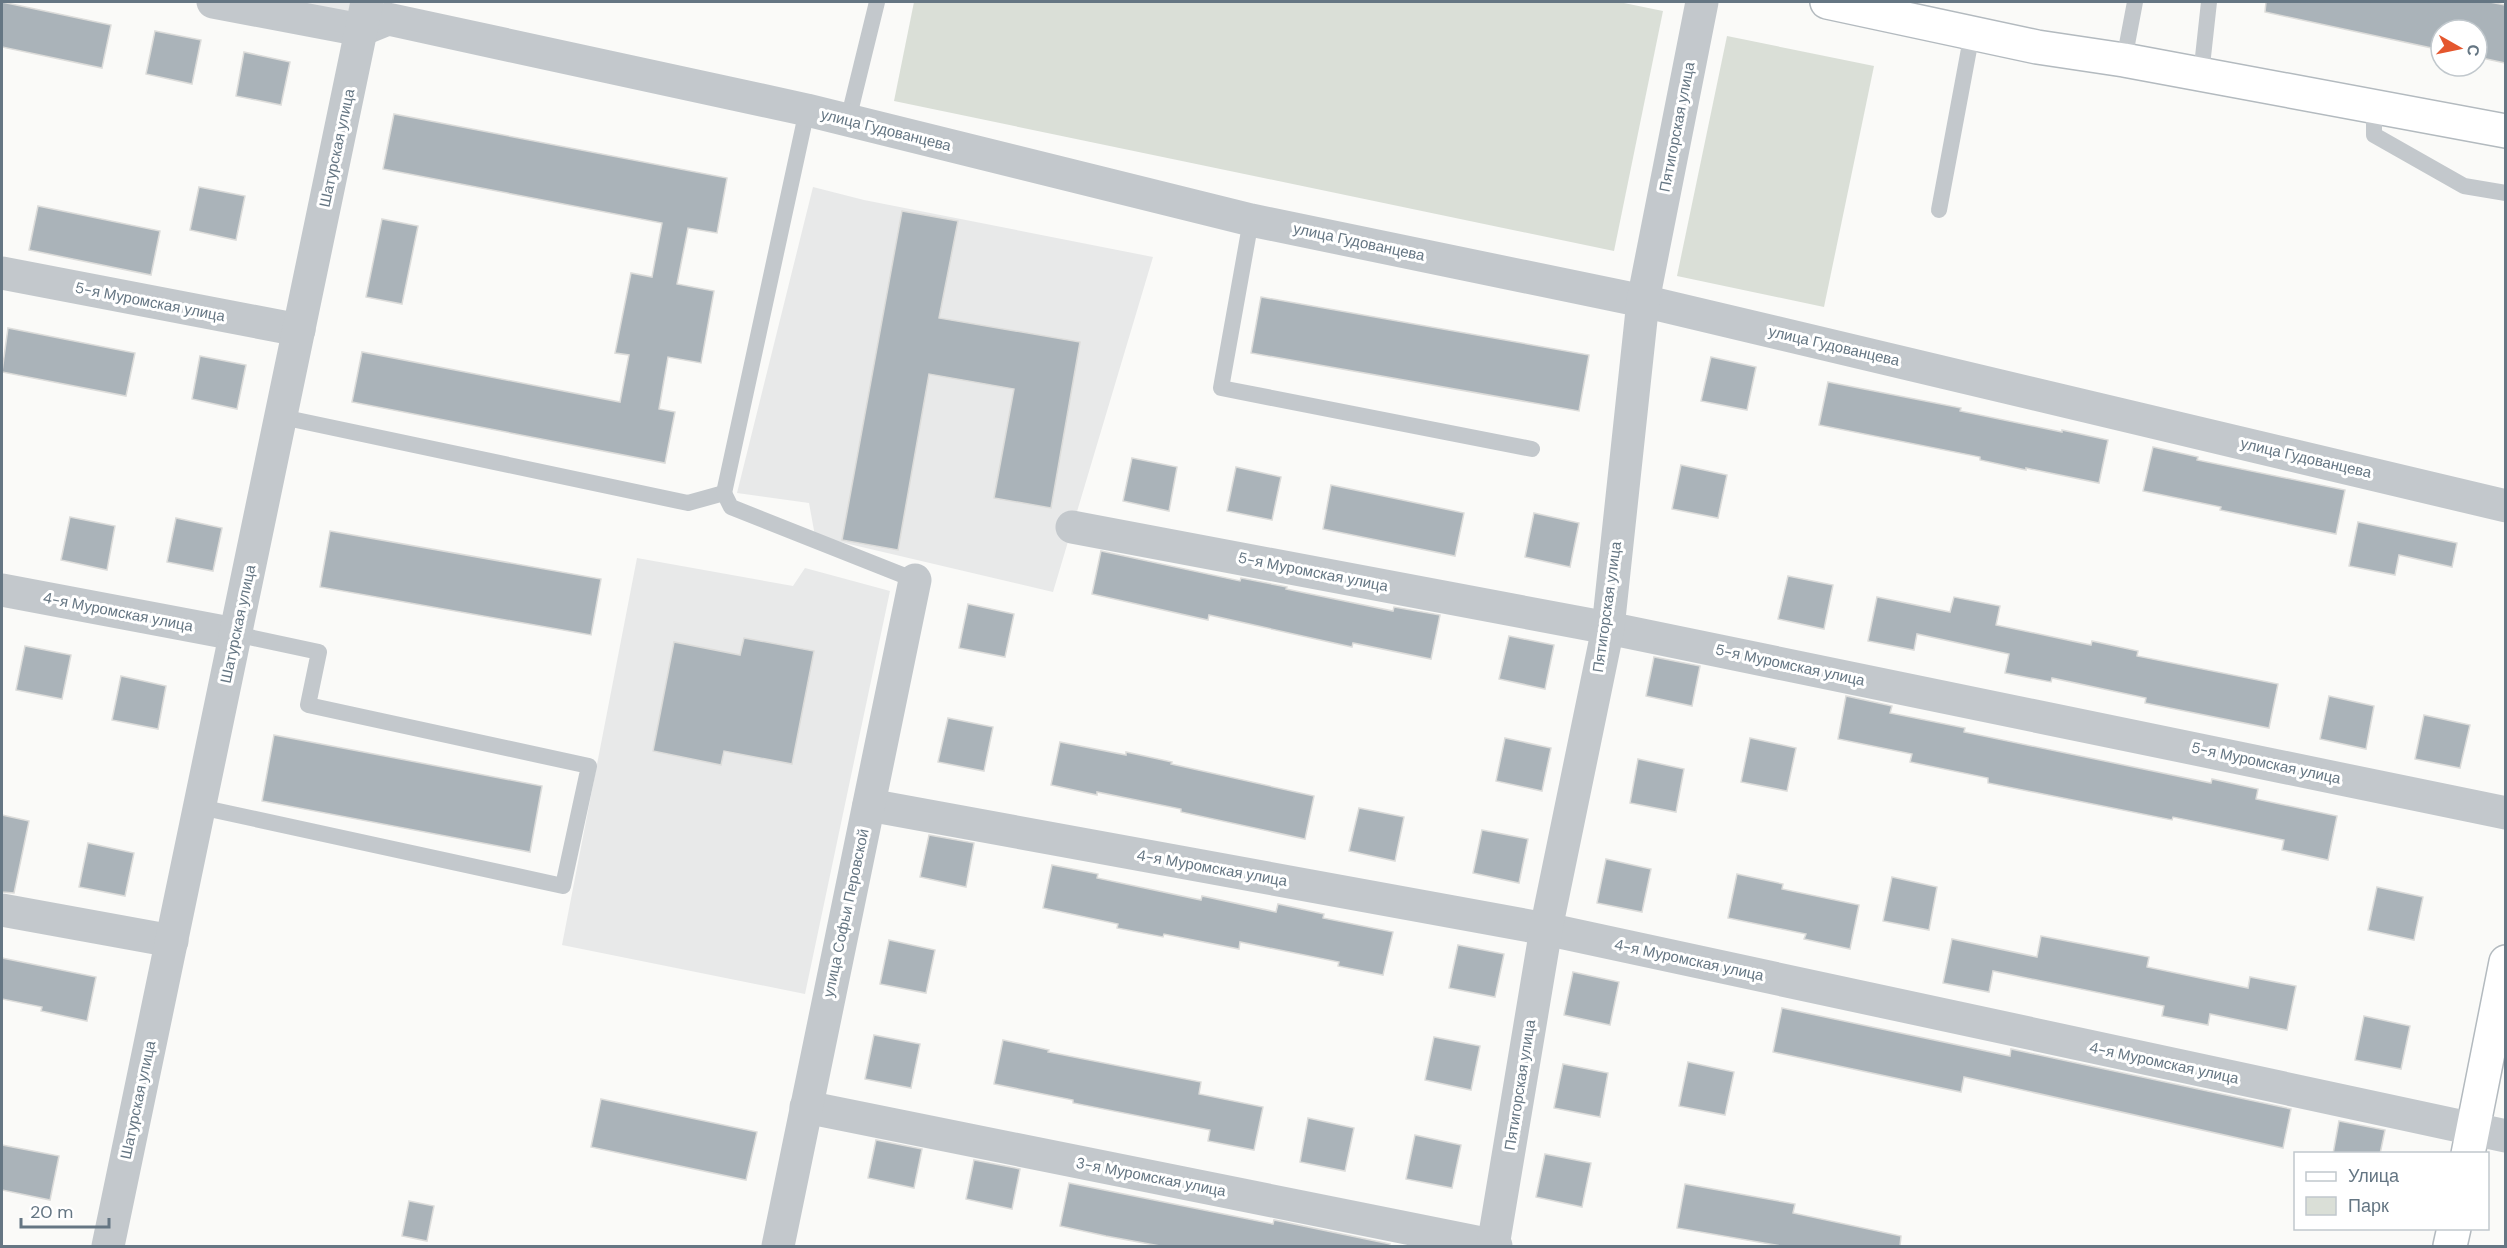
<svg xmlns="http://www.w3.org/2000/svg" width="2507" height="1248" viewBox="0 0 2507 1248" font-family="'DM Sans',sans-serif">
	<rect width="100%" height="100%" fill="#fafaf8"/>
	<!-- built -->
	<g fill="#e8e9e9">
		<path d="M 295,2 L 351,2 L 348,13 Z"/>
		<path d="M 813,187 L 864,200 L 1153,257 L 1053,592 L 815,536 L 809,503 L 737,493 Z"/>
		<path d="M 637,558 L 793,586 L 805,568 L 890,591 L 805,994 L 562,945 Z"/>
	</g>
	<!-- green -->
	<g fill="#dadfd7">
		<path d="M 914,2 L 1619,2 L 1663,11 L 1614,251 L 894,101 Z"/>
		<path d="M 1727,36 L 1874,66 L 1824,307 L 1677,276 Z"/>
	</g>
	<!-- building -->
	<g fill="#aab3b9" stroke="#dcdcda" stroke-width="1.5">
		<path d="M 2,2 L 111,25 L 102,68 L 2,47 Z"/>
		<path d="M 2266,2 L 2490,2 L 2505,5 L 2505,63 L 2477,57 L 2477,30 L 2441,30 L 2441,50 L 2265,12 Z"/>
		<path d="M 155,31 L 201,40 L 192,84 L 146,74 Z"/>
		<path d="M 244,52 L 290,62 L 281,105 L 236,96 Z"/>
		<path d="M 394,114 L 727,178 L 717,233 L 688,228 L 677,284 L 714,291 L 701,363 L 668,357 L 659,409 L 675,412 L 665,463 L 352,402 L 362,352 L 620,402 L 629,355 L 615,353 L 631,273 L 652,277 L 662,223 L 383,169 Z"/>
		<path d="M 199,187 L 245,196 L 236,240 L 190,230 Z"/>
		<path d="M 38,206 L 160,231 L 151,275 L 29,250 Z"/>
		<path d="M 902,211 L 958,221 L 939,318 L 1080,342 L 1051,508 L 994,498 L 1014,389 L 929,374 L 898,550 L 842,540 Z"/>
		<path d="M 382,219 L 418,226 L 402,304 L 366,297 Z"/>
		<path d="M 1261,297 L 1589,355 L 1579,411 L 1251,353 Z"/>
		<path d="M 8,328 L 135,353 L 126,396 L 2,372 Z"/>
		<path d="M 200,356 L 246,365 L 237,409 L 192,399 Z"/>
		<path d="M 1711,357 L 1756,367 L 1747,410 L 1701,401 Z"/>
		<path d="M 1828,382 L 1961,408 L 1960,411 L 2062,432 L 2062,430 L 2108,440 L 2099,483 L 2026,468 L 2026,470 L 1980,460 L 1980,457 L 1819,425 Z"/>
		<path d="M 2153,447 L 2198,457 L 2197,460 L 2345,490 L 2336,534 L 2220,510 L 2221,507 L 2143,491 Z"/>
		<path d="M 1132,458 L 1177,467 L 1169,511 L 1123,501 Z"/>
		<path d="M 1681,465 L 1727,475 L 1718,518 L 1672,509 Z"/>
		<path d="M 1236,467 L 1281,477 L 1272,520 L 1227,511 Z"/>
		<path d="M 1331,485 L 1464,513 L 1455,556 L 1323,529 Z"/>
		<path d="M 1534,513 L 1579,523 L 1570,567 L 1525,557 Z"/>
		<path d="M 70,517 L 115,526 L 107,570 L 61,560 Z"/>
		<path d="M 176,518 L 222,528 L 213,571 L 167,562 Z"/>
		<path d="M 2358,522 L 2457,543 L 2452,567 L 2399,555 L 2395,575 L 2349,566 Z"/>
		<path d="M 330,531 L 601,579 L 591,635 L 320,587 Z"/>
		<path d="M 1101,551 L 1240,581 L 1241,578 L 1287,587 L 1286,589 L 1393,611 L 1394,607 L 1440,615 L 1431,659 L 1353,643 L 1352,647 L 1209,615 L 1208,620 L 1092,594 Z"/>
		<path d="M 1788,576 L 1833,585 L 1824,629 L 1778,619 Z"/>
		<path d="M 1877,597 L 1950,612 L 1954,597 L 2000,606 L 1996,625 L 2091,645 L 2092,641 L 2138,651 L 2137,656 L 2278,684 L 2269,728 L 2145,703 L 2146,698 L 2052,678 L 2051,682 L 2005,673 L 2009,654 L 1917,634 L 1914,650 L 1868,641 Z"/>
		<path d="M 968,604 L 1014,614 L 1005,657 L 959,648 Z"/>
		<path d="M 1509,636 L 1554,645 L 1545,689 L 1499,679 Z"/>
		<path d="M 744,638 L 814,651 L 792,764 L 724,751 L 721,765 L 653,751 L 674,642 L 740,655 Z"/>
		<path d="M 25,646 L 71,655 L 62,699 L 16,690 Z"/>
		<path d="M 1654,657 L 1700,666 L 1692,706 L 1646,696 Z"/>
		<path d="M 121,676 L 166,686 L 158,729 L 112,720 Z"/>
		<path d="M 1846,696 L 1892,706 L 1890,713 L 1965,728 L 1964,732 L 2211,783 L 2212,779 L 2258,789 L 2256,799 L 2337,816 L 2328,860 L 2282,850 L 2284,840 L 2173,817 L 2172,820 L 1988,783 L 1988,778 L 1910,762 L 1912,754 L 1838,739 Z"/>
		<path d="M 2329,696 L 2374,706 L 2366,749 L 2320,739 Z"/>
		<path d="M 2424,715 L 2470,725 L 2460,768 L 2415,759 Z"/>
		<path d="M 948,718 L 993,727 L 984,771 L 938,762 Z"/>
		<path d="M 274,735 L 542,786 L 530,852 L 262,801 Z"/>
		<path d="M 1505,738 L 1551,748 L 1542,791 L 1496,781 Z"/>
		<path d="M 1750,738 L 1796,748 L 1787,791 L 1741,782 Z"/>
		<path d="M 1060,742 L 1126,755 L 1126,752 L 1172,762 L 1171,764 L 1314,796 L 1305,839 L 1181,812 L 1181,809 L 1097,792 L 1097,795 L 1051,785 Z"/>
		<path d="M 1638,759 L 1684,769 L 1676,812 L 1630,803 Z"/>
		<path d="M 1359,808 L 1404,817 L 1395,861 L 1349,851 Z"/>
		<path d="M 2,815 L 29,821 L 14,893 L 2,892 Z"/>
		<path d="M 1482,830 L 1528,839 L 1519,883 L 1473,873 Z"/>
		<path d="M 929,835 L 974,843 L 966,887 L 920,877 Z"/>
		<path d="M 88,843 L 134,853 L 125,896 L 79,887 Z"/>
		<path d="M 1606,859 L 1651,869 L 1642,912 L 1597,903 Z"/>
		<path d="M 1052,865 L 1098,874 L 1097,878 L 1201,900 L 1202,896 L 1276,912 L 1278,904 L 1324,914 L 1323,918 L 1393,932 L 1383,975 L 1338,966 L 1339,962 L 1240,942 L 1239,949 L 1164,934 L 1163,937 L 1117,928 L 1118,924 L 1043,908 Z"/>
		<path d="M 1737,874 L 1783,884 L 1782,889 L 1859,905 L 1850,949 L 1804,939 L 1806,934 L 1728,918 Z"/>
		<path d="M 1892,877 L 1937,887 L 1929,930 L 1883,921 Z"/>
		<path d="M 2377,887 L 2423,897 L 2414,940 L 2368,930 Z"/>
		<path d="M 2041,936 L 2149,957 L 2147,967 L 2248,988 L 2250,977 L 2296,986 L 2287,1030 L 2210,1014 L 2208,1025 L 2162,1016 L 2164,1006 L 1993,971 L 1989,992 L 1943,983 L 1952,939 L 2037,957 Z"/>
		<path d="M 889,940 L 935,950 L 926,993 L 880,984 Z"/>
		<path d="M 1458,945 L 1504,954 L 1495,997 L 1449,988 Z"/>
		<path d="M 2,958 L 96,977 L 87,1021 L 41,1011 L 42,1007 L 2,999 Z"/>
		<path d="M 1573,972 L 1619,982 L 1610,1025 L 1564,1015 Z"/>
		<path d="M 1782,1008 L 2010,1056 L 2011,1049 L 2291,1109 L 2283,1148 L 1964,1077 L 1961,1092 L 1773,1052 Z"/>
		<path d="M 2364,1016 L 2410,1026 L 2401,1069 L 2355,1060 Z"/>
		<path d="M 874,1035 L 920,1044 L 911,1088 L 865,1079 Z"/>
		<path d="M 1434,1037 L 1480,1046 L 1471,1090 L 1425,1080 Z"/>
		<path d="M 1003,1040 L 1049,1050 L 1048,1052 L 1201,1082 L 1199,1094 L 1263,1107 L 1254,1150 L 1208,1141 L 1210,1130 L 1073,1103 L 1073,1100 L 994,1084 Z"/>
		<path d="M 1688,1062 L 1734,1072 L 1725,1115 L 1679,1106 Z"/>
		<path d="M 1563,1064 L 1608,1073 L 1600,1117 L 1554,1108 Z"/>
		<path d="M 601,1099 L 757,1132 L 746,1180 L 591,1147 Z"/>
		<path d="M 1308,1118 L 1354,1128 L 1345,1171 L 1300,1162 Z"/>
		<path d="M 2339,1121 L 2385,1130 L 2380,1154 L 2333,1154 Z"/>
		<path d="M 1415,1135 L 1461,1145 L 1452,1188 L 1406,1179 Z"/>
		<path d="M 876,1140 L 922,1149 L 914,1188 L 868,1178 Z"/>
		<path d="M 2,1145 L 59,1156 L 50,1200 L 2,1190 Z"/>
		<path d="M 1545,1154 L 1591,1163 L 1582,1207 L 1536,1197 Z"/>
		<path d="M 974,1160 L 1020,1169 L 1012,1209 L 966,1199 Z"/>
		<path d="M 1069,1183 L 1273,1224 L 1274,1220 L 1390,1244 L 1389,1246 L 1160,1246 L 1106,1236 L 1060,1226 Z"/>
		<path d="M 1685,1184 L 1795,1204 L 1793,1213 L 1901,1236 L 1900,1246 L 1781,1246 L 1677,1228 Z"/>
		<path d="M 409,1201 L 434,1206 L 427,1241 L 402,1236 Z"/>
	</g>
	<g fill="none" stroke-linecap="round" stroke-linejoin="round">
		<defs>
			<g id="secondary">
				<path d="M 1827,2 L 2037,47 L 2124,60 L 2506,131"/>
				<path d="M 2468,1154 L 2506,962"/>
				<path d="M 2450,1246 L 2454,1228"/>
			</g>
		</defs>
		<!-- secondary casing -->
		<use href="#secondary" stroke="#b3babf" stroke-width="36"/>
		<!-- lane -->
		<g stroke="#c3c8cc" stroke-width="16">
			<path d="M 2124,60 L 2135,2"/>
			<path d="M 2201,75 L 2209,2"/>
			<path d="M 2374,108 L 2374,135 L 2464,186 L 2506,193"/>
			<path d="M 848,120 L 877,2"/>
			<path d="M 1939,210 L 1972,33"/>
			<path d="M 1251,220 L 1221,388 L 1532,449"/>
			<path d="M 282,417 L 688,503 L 724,493 L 731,507 L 915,580"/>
			<path d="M 724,493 L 807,110"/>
			<path d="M 200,807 L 563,886 L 589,766 L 308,705 L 319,652 L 235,634"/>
		</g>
		<!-- street -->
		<g stroke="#c3c8cc" stroke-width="33">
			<path d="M 213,2 L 361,30 L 388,19 L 807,110 L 1251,220 L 1643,301 L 2506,506"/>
			<path d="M 2,273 L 299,330"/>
			<path d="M 1072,527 L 1608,628 L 2506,813"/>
			<path d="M 2,590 L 235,634"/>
			<path d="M 869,805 L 1546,929 L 2506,1136"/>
			<path d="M 2,910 L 172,941"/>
			<path d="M 806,1107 L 1496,1246"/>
			<path d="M 108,1246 L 367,2"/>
			<path d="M 778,1246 L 915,580"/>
			<path d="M 1493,1246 L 1546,929 L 1608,628 L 1643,301 L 1702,2"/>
		</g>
		<!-- secondary -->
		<use href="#secondary" stroke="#fff" stroke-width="33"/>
	</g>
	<g text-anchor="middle" stroke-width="6" stroke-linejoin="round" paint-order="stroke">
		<!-- street labels -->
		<g font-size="15" fill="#657683" stroke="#fff">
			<text transform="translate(1677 127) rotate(-79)" y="5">Пятигорская улица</text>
			<text transform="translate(886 130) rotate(14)" y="5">улица Гудованцева</text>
			<text transform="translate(337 148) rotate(-78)" y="5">Шатурская улица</text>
			<text transform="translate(1359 242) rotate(12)" y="5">улица Гудованцева</text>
			<text transform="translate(150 302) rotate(11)" y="5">5-я Муромская улица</text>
			<text transform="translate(1834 346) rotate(13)" y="5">улица Гудованцева</text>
			<text transform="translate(2306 458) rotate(13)" y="5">улица Гудованцева</text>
			<text transform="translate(1313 572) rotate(11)" y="5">5-я Муромская улица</text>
			<text transform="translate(1607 607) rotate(-82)" y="5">Пятигорская улица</text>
			<text transform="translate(118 612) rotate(11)" y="5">4-я Муромская улица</text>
			<text transform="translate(238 624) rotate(-78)" y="5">Шатурская улица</text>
			<text transform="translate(1790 665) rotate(12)" y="5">5-я Муромская улица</text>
			<text transform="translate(2266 763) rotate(12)" y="5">5-я Муромская улица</text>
			<text transform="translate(1212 868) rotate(10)" y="5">4-я Муромская улица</text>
			<text transform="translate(846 913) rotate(-78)" y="5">улица Софьи Перовской</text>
			<text transform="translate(1689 960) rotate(12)" y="5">4-я Муромская улица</text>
			<text transform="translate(2164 1063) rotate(12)" y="5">4-я Муромская улица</text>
			<text transform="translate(1520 1085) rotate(-81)" y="5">Пятигорская улица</text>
			<text transform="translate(138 1100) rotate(-78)" y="5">Шатурская улица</text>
			<text transform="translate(1151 1177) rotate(11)" y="5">3-я Муромская улица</text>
		</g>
	</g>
	<!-- border -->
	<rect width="2507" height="1248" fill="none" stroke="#657683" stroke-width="6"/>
	<!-- legend -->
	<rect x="2294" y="1152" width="195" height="78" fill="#ffffff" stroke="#c1c8cd" stroke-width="1.5"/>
	<rect x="2306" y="1172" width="30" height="9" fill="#ffffff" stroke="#c1c8cd" stroke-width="1.5"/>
	<text x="2348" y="1182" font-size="18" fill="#657683">Улица</text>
	<rect x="2306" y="1197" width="30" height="18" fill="#dadfd7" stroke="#c1c8cd" stroke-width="1.5"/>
	<text x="2348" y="1212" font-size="18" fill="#657683">Парк</text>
	<!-- north arrow -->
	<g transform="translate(2459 48) rotate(99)"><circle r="28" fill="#ffffff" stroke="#c1c8cd" stroke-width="1.5"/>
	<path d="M0-4.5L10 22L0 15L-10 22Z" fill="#e4572e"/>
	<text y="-9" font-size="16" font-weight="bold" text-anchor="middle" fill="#657683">С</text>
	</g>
	<!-- scale -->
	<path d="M21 1218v9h88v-9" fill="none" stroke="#657683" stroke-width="3"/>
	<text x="30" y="1218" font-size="18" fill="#657683" stroke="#ffffff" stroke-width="4.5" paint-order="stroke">20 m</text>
</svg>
